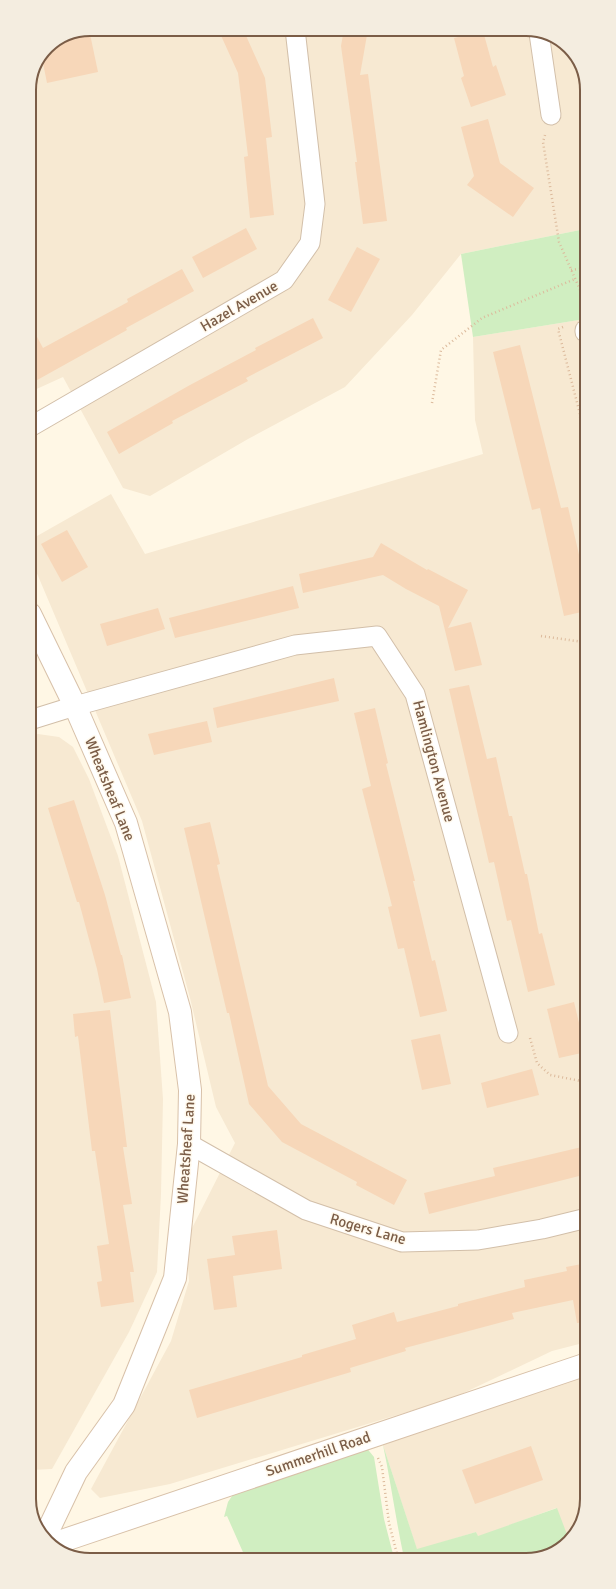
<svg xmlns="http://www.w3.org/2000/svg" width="616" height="1589" viewBox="0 0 616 1589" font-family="Signika,sans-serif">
	<rect width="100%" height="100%" fill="#fff7e5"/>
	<!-- residential -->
	<g fill="#f7e9d2">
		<path d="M 90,29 L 530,29 L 566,44 L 585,74 L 585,229 L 461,254 L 412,315 L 345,387 L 248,439 L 150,496 L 123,488 L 63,377 L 30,392 L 29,87 L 47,47 Z"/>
		<path d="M 585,319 L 587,1342 L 552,1351 L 453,1398 L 170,1484 L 100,1498 L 91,1489 L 171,1341 L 189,1281 L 186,1240 L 235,1143 L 216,1107 L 190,998 L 142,821 L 30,557 L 30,540 L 111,494 L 145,554 L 483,454 L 475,420 L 473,337 Z"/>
		<path d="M 38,734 L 59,737 L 73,747 L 89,779 L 118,856 L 156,1002 L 163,1099 L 161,1194 L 157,1272 L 129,1332 L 52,1469 L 31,1470 L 30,737 Z"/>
		<path d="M 587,1368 L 587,1499 L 574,1536 L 568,1538 L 556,1508 L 478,1537 L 476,1532 L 417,1550 L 383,1445 L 570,1373 Z"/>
	</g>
	<!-- green -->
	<g fill="#d0eec1">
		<path d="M 585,229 L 585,319 L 473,337 L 461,254 Z"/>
		<path d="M 383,1445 L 417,1549 L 476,1532 L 478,1536 L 557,1508 L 568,1537 L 572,1537 L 542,1558 L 404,1558 C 396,1521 391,1483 383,1445 Z"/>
		<path d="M 365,1446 L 374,1457 L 384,1519 L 394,1558 L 246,1559 L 227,1516 L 224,1517 L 228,1502 L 236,1490 Z"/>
	</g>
	<!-- building -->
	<g fill="#f7d7b9">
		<path d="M 218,29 L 243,29 L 265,78 L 272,137 L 266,138 L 274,215 L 250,218 L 244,157 L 248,156 L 238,73 Z"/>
		<path d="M 344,29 L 368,29 L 360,75 L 368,74 L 387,221 L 363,224 L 355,162 L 357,162 L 341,46 Z"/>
		<path d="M 483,31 L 493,67 L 496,65 L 506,95 L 471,107 L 461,78 L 464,76 L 454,38 Z"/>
		<path d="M 90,34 L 98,72 L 47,83 L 42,58 L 47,47 L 65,39 Z"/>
		<path d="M 488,119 L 500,163 L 534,188 L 513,217 L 467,185 L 474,176 L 461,127 Z"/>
		<path d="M 246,228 L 257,249 L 203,278 L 192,257 Z"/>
		<path d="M 357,247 L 380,259 L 351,312 L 328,300 Z"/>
		<path d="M 182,269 L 194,291 L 126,328 L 127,330 L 30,384 L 29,322 L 43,348 L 128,302 L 127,299 Z"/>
		<path d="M 313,318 L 323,338 L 246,378 L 248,381 L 172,421 L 173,423 L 119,454 L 107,432 L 190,385 L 256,350 L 255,348 Z"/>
		<path d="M 520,345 L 561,508 L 568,507 L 586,585 L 586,611 L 564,616 L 540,508 L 532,510 L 493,352 Z"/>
		<path d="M 67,530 L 88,567 L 62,582 L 41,544 Z"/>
		<path d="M 381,543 L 427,570 L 428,569 L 468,590 L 448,628 L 471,622 L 482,665 L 455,671 L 439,606 L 406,589 L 383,575 L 303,593 L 299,574 L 373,557 Z"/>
		<path d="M 293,586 L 299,608 L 175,638 L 169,618 Z"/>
		<path d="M 158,608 L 165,629 L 107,646 L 100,624 Z"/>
		<path d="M 334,678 L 339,701 L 217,728 L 213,708 Z"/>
		<path d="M 469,685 L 487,759 L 496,757 L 509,816 L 512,816 L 525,874 L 527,874 L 539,934 L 542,933 L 555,985 L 528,992 L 511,920 L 507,921 L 494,862 L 489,863 L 449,689 Z"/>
		<path d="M 375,708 L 388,763 L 386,764 L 415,881 L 413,881 L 432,961 L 435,960 L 447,1011 L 420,1017 L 404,948 L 398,949 L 388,907 L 392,906 L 362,789 L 371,786 L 354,713 Z"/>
		<path d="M 207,721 L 212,742 L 154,755 L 148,734 Z"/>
		<path d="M 74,800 L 105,895 L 121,955 L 122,955 L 131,998 L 104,1003 L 97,969 L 79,902 L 77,902 L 48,808 Z"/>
		<path d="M 210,822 L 220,864 L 217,865 L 268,1086 L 301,1124 L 407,1180 L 394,1205 L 356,1185 L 357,1182 L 282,1142 L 249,1104 L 229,1013 L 227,1013 L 184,828 Z"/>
		<path d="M 574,1002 L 586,1052 L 559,1058 L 547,1009 Z"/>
		<path d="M 110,1010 L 127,1147 L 123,1147 L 132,1204 L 123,1205 L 134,1272 L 130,1272 L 134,1302 L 101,1307 L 97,1282 L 102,1281 L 97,1246 L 109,1244 L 95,1151 L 92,1151 L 78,1036 L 75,1037 L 73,1014 Z"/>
		<path d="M 440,1034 L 451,1084 L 422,1090 L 411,1040 Z"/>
		<path d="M 532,1069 L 539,1095 L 487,1108 L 481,1083 Z"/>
		<path d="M 586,1146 L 587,1174 L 429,1214 L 424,1193 L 495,1176 L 493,1168 Z"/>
		<path d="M 277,1230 L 282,1269 L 233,1276 L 237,1307 L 214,1310 L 207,1259 L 235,1255 L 232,1236 Z"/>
		<path d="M 587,1263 L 587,1322 L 577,1323 L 573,1300 L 512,1313 L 514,1319 L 405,1348 L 406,1351 L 350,1368 L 351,1372 L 197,1418 L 189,1390 L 302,1357 L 302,1355 L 356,1339 L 352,1325 L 394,1312 L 397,1322 L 458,1306 L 458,1304 L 525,1287 L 524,1280 L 567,1271 L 566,1267 Z"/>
		<path d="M 531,1446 L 543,1480 L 475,1504 L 462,1470 Z"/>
	</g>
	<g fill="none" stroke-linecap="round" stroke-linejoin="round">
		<defs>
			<g id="street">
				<path d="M 539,33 L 551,115"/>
				<path d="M 585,330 L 585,332"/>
				<path d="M 30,427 L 284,280 L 310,243 L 315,204 L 295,29"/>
				<path d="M 30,720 L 75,706 L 295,645 L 377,636 L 415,694 L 508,1033"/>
				<path d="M 189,1144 L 306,1210 L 402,1242 L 478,1240 L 542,1229 L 587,1218"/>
			</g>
			<g id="secondary">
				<path d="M 30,614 L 75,706 L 126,823 L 180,1012 L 190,1090 L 189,1144 L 175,1278 L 124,1405 L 76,1472 L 45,1537"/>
				<path d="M 50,1545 L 587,1364"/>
			</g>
		</defs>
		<!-- street casing -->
		<use href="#street" stroke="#d2bfa9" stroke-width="21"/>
		<!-- secondary casing -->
		<use href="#secondary" stroke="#d8c1a9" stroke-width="24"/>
		<!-- path -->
		<g stroke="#dcba9c" stroke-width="2.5" stroke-dasharray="1 3" stroke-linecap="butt">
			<path d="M 545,135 L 543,142 L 559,242 L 585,301"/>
			<path d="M 571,270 L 585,268"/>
			<path d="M 563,327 L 558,329 L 580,414 L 582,453 L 585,467"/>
			<path d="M 432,403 L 441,350 L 482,318 L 575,279"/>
			<path d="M 541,636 L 583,642"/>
			<path d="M 586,639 L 583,642 L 586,653"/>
			<path d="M 530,1038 L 537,1063 L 550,1075 L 586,1082"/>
			<path d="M 378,1458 L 382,1467 L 389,1523 L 398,1558"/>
		</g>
		<!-- street -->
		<use href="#street" stroke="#fff" stroke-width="19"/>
		<!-- secondary -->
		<use href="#secondary" stroke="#fff" stroke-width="22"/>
	</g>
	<g text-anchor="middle" stroke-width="3" stroke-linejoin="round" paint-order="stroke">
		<!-- street labels -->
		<g font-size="15" fill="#7b5d47" stroke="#fff9ed">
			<text transform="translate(239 306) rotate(-30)" y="5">Hazel Avenue</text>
			<text transform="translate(434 761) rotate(75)" y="5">Hamlington Avenue</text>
			<text transform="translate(110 789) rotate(68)" y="5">Wheatsheaf Lane</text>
			<text transform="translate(186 1149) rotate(-86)" y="5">Wheatsheaf Lane</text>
			<text transform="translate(368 1229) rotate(16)" y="5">Rogers Lane</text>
			<text transform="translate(318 1454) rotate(-19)" y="5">Summerhill Road</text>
		</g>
	</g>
	<!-- crop -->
	<path d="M0 0H616V1589H0ZM90 36H526A54 54 0 0 1 580 90V1499A54 54 0 0 1 526 1553H90A54 54 0 0 1 36 1499V90A54 54 0 0 1 90 36Z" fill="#f4ede0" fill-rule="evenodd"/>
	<path fill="none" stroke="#7b5d47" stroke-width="2" d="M90 36H526A54 54 0 0 1 580 90V1499A54 54 0 0 1 526 1553H90A54 54 0 0 1 36 1499V90A54 54 0 0 1 90 36Z"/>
</svg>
